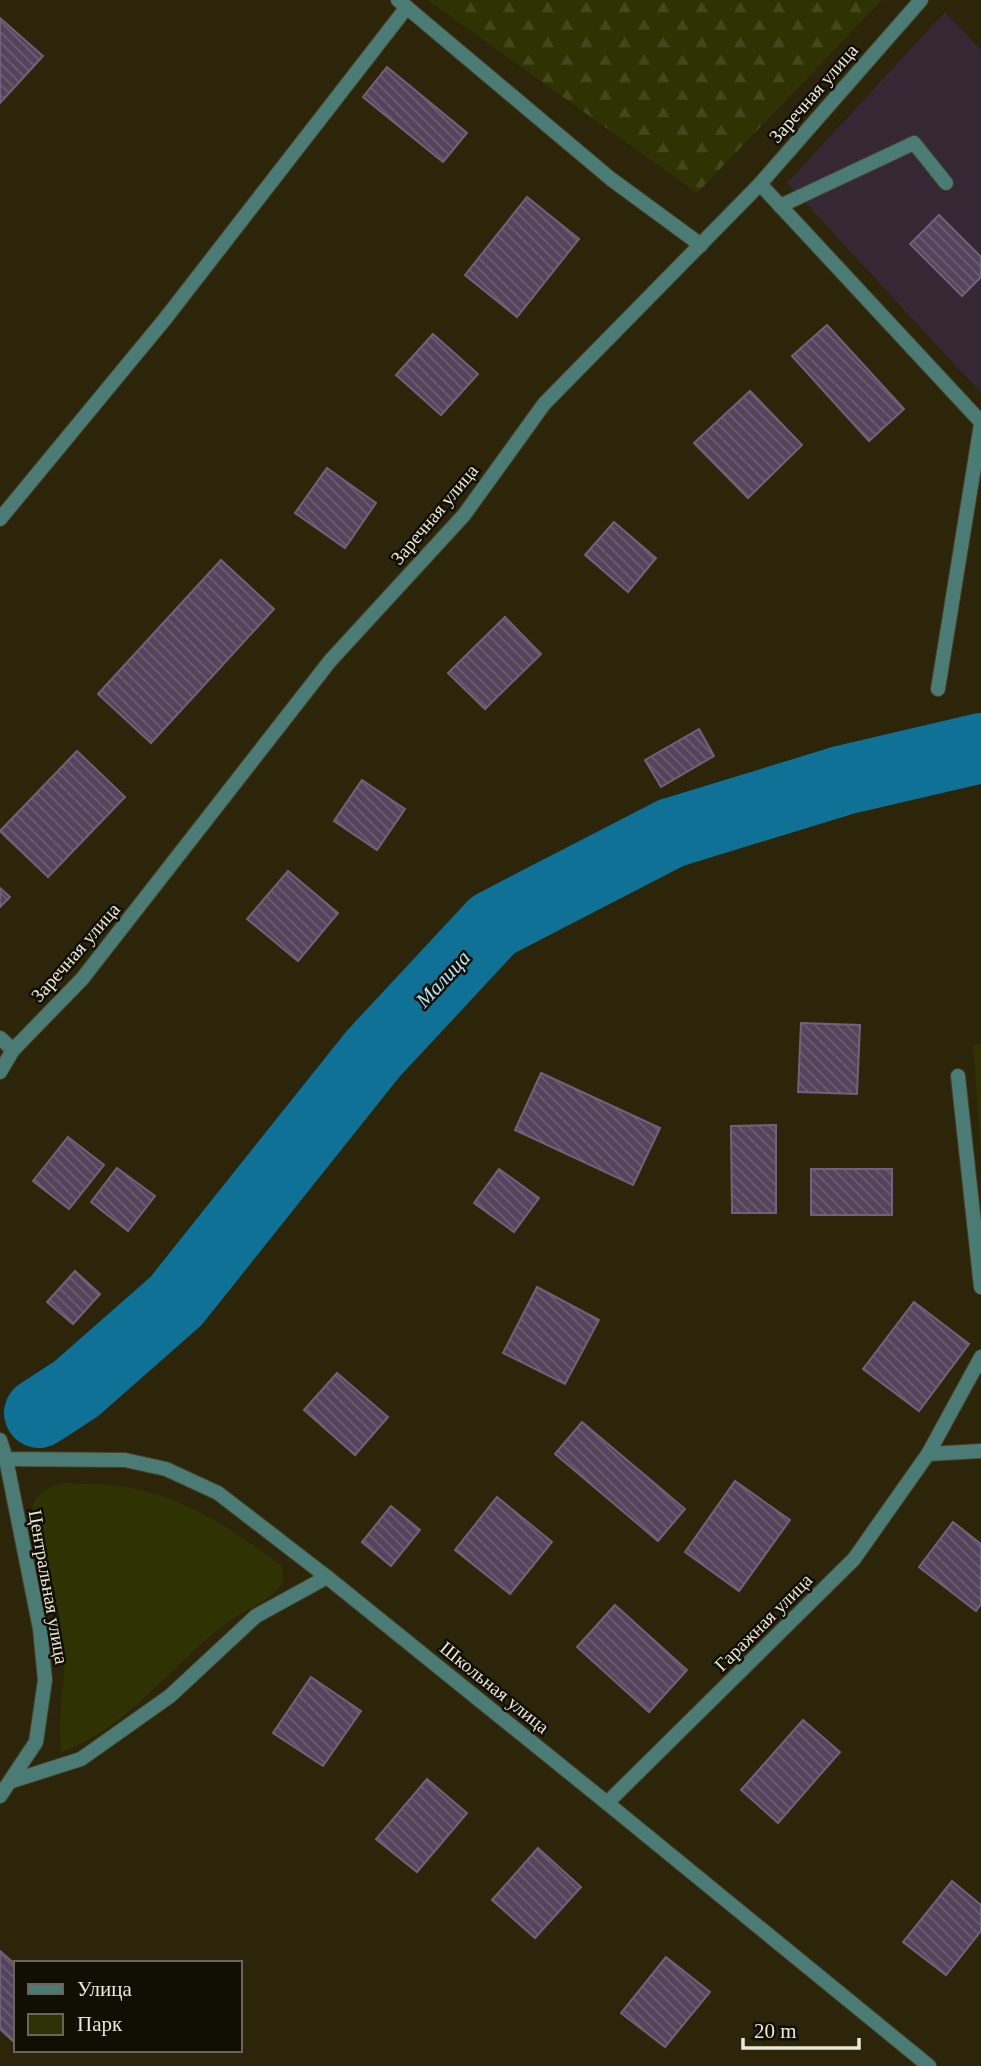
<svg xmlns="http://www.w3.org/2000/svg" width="981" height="2066" viewBox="0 0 981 2066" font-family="'Times New Roman',serif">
	<defs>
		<pattern id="forest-firs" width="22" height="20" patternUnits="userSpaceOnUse" patternTransform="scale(1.75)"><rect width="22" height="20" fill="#2f3304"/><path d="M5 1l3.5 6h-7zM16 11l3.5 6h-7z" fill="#43471c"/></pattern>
		<pattern id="building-back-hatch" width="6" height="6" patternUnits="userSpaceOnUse" patternTransform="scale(1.75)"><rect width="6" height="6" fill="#53435b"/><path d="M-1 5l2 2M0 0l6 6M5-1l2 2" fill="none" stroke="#6c5e72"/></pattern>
	</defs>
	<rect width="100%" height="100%" fill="#2c2509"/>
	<!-- commercial -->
	<path fill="#352734" d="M 945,12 L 981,50 L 981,393 L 787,183 Z"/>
	<!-- green -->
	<g fill="#2f3304">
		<path d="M 981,1044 L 981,1154 L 973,1045 Z"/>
		<path d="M 66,1483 C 85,1484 105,1484 125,1487 C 183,1495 236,1532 282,1566 C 284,1575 284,1584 277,1590 C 263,1604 243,1611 227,1623 C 171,1664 130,1727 62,1752 C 56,1721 65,1691 64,1660 C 62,1607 46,1557 32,1506 C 40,1490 49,1487 66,1483 Z"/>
	</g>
	<!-- forest -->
	<path fill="url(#forest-firs)" d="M 428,0 L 882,0 L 697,193 Z"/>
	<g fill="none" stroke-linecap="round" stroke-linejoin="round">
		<!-- river -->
		<path stroke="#0e7195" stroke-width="70" d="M 39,1413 L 76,1389 L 176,1301 L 373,1054 L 493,925 L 671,833 L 844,780 L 981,748"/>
	</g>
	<!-- building -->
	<g fill="url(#building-back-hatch)" stroke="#72617a" stroke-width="2">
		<path d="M 0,18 L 43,56 L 0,103 Z"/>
		<path d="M 387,67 L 467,133 L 443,162 L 363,97 Z"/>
		<path d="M 527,197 L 579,239 L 517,317 L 465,275 Z"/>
		<path d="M 939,215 L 981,257 L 981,277 L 962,296 L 910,244 Z"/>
		<path d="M 827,325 L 904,409 L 869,441 L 792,356 Z"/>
		<path d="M 433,334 L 478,374 L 441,415 L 396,375 Z"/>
		<path d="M 750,391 L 802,445 L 748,498 L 694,443 Z"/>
		<path d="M 327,468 L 376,503 L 345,548 L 295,513 Z"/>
		<path d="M 614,522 L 656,558 L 628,592 L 585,555 Z"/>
		<path d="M 221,560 L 274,609 L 151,743 L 98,694 Z"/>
		<path d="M 505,617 L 541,654 L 485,709 L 448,673 Z"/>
		<path d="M 699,729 L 714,756 L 661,787 L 645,760 Z"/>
		<path d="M 77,751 L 125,797 L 48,877 L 0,831 Z"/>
		<path d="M 362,780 L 405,809 L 377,850 L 334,821 Z"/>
		<path d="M 288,871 L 338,913 L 298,961 L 247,919 Z"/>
		<path d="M 0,888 L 10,897 L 0,907 Z"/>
		<path d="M 801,1023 L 860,1025 L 857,1094 L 798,1092 Z"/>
		<path d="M 541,1073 L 660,1128 L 633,1185 L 515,1130 Z"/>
		<path d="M 776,1125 L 776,1213 L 732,1213 L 731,1126 Z"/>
		<path d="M 68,1137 L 104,1165 L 69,1209 L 33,1181 Z"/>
		<path d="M 117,1168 L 155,1196 L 128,1231 L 91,1202 Z"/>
		<path d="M 499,1169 L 539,1198 L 514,1232 L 474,1203 Z"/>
		<rect x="811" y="1169" width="81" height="46"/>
		<path d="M 75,1271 L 100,1294 L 73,1324 L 47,1302 Z"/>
		<path d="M 537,1287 L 599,1320 L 565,1384 L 503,1353 Z"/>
		<path d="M 914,1302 L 969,1344 L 919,1411 L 863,1369 Z"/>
		<path d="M 337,1373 L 388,1417 L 355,1455 L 304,1410 Z"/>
		<path d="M 582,1422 L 685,1509 L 658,1541 L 555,1454 Z"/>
		<path d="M 735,1481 L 790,1520 L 739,1591 L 685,1552 Z"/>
		<path d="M 497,1497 L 552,1542 L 510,1594 L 455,1550 Z"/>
		<path d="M 391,1506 L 420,1530 L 391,1566 L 362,1542 Z"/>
		<path d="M 953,1522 L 981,1544 L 981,1604 L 976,1611 L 919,1567 Z"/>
		<path d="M 615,1605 L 687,1670 L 649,1712 L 577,1647 Z"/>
		<path d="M 311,1677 L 361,1711 L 323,1766 L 273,1733 Z"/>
		<path d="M 803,1720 L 840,1752 L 778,1823 L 741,1790 Z"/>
		<path d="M 427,1779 L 467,1813 L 417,1872 L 376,1839 Z"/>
		<path d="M 538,1848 L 581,1887 L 535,1938 L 492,1900 Z"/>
		<path d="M 952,1881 L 981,1905 L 981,1931 L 946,1975 L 903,1942 Z"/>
		<path d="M 0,1951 L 16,1965 L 16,2040 L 14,2042 L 0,2029 Z"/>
		<path d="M 666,1957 L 710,1992 L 665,2047 L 621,2013 Z"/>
	</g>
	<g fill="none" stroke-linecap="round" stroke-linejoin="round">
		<defs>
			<g id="lane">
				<path d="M 398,0 L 611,179 L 701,245"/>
				<path d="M 760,184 L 981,422"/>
				<path d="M 780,206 L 914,143 L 946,183"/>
				<path d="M 0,519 L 165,319 L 407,7"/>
				<path d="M 938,689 L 981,424"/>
				<path d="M 0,1038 L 13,1050"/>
				<path d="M 958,1076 L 981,1287"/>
				<path d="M 12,1781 L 81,1759 L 170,1696 L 256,1616 L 327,1577"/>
			</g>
			<g id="street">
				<path d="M 0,1072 L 13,1050 L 82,979 L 330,661 L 464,515 L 544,404 L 760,184 L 921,0"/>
				<path d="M 0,1440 L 6,1459 L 125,1460 L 166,1469 L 218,1493 L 327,1577 L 607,1803 L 929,2066"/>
				<path d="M 928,1454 L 981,1357"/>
				<path d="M 0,1796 L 36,1742 L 45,1680 L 40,1629 L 6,1459"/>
				<path d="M 607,1803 L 854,1559 L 928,1454 L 981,1451"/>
			</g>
		</defs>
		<!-- lane casing -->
		<use href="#lane" stroke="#474026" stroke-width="16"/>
		<!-- street casing -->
		<use href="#street" stroke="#474026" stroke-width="16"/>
		<!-- lane -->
		<use href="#lane" stroke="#4a7c75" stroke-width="14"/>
		<!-- street -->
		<use href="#street" stroke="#4a7c75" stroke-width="14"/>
	</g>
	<g text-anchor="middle" stroke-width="5" stroke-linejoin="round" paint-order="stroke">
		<!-- street labels -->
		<g font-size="19" fill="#ece8d8" stroke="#110e04">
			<text transform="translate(813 93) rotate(-49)" y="7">Заречная улица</text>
			<text transform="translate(434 514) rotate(-50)" y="7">Заречная улица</text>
			<text transform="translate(75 952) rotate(-49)" y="7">Заречная улица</text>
			<text transform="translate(49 1587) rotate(80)" y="7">Центральная улица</text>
			<text transform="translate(763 1622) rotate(-45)" y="7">Гаражная улица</text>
			<text transform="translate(495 1687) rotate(39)" y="7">Школьная улица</text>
		</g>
		<!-- water labels -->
		<g font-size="21" font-style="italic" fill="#b3e4fd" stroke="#110e04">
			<text transform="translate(443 979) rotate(-47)" y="7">Малица</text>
		</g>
	</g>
	<!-- legend -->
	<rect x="14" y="1961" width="228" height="91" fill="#110e04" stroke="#696559" stroke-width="2"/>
	<rect x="28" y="1984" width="35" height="10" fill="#4a7c75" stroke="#696559" stroke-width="2"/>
	<text x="77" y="1996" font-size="21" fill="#ece8d8">Улица</text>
	<rect x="28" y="2014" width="35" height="21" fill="#2f3304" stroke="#696559" stroke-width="2"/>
	<text x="77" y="2031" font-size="21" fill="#ece8d8">Парк</text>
	<!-- scale -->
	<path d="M743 2038v10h116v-10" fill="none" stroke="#ece8d8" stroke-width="3.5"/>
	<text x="754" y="2038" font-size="21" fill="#ece8d8" stroke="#110e04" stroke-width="5" paint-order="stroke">20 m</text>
</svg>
